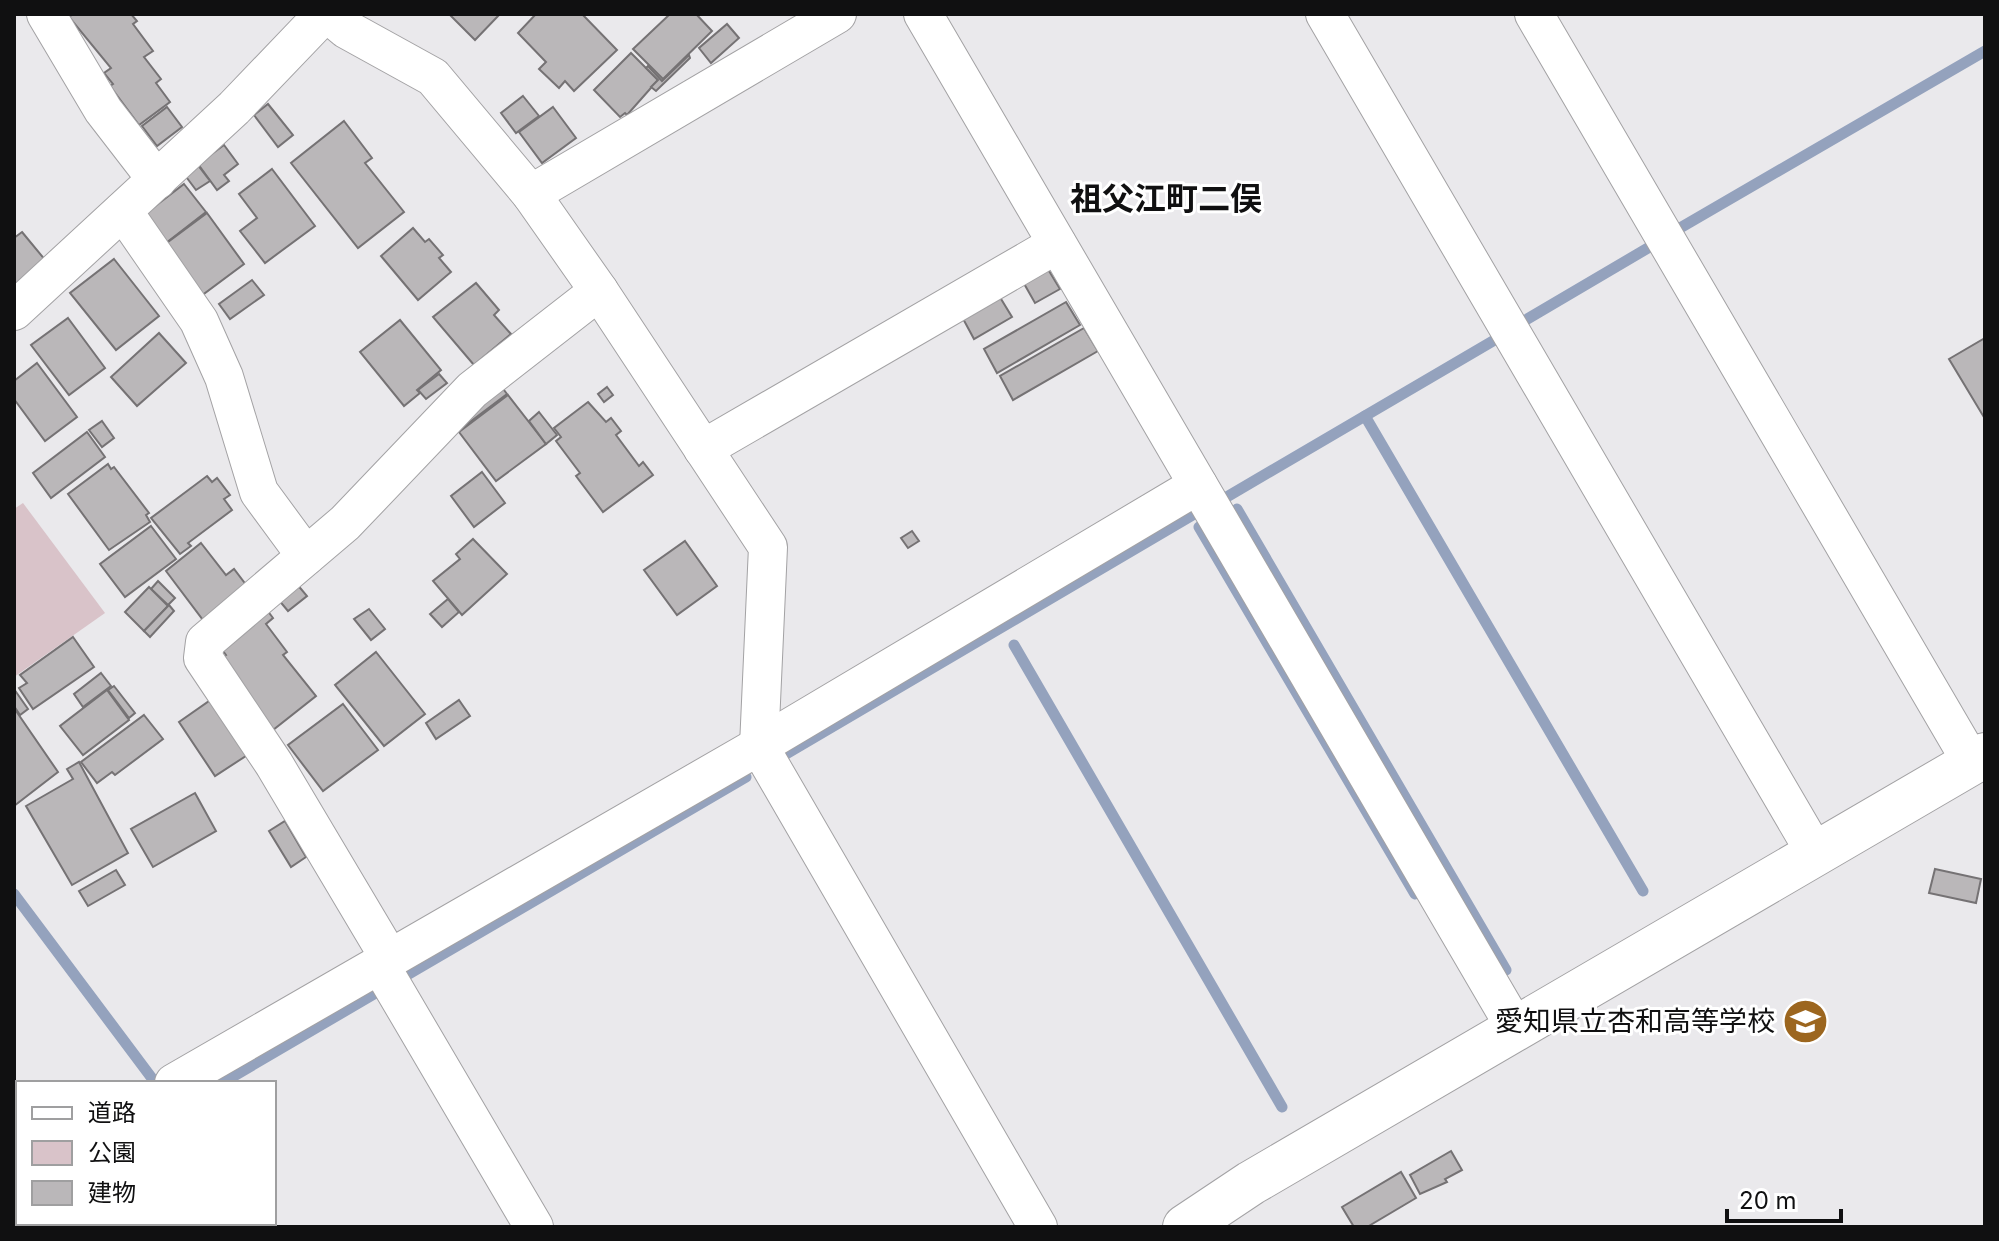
<svg xmlns="http://www.w3.org/2000/svg" width="1999" height="1241" viewBox="0 0 1999 1241" font-family="Inter,'Noto Sans JP',sans-serif">
	<rect width="100%" height="100%" fill="#eae9ec"/>
	<!-- green -->
	<path fill="#d9c3c9" d="M 23,503 L 105,613 L 14,677 L 14,509 Z"/>
	<g fill="none" stroke-linecap="round" stroke-linejoin="round">
		<!-- stream -->
		<g stroke="#94a2bd" stroke-width="11">
			<path d="M 1680,228 L 1985,51"/>
			<path d="M 1524,321 L 1653,245"/>
			<path d="M 1365,416 L 1643,891"/>
			<path d="M 1225,498 L 1498,338"/>
			<path d="M 1237,509 L 1506,970"/>
			<path d="M 1199,527 L 1415,894"/>
			<path d="M 1014,645 L 1282,1107"/>
			<path d="M 786,754 L 1196,513"/>
			<path d="M 14,894 L 154,1081"/>
			<path d="M 407,975 L 746,777"/>
			<path d="M 222,1083 L 379,991"/>
			<path d="M 90,1223 L 93,1227"/>
		</g>
	</g>
	<!-- building -->
	<g fill="#bab7b9" stroke="#757274" stroke-width="2">
		<path d="M 73,14 L 131,14 L 137,21 L 133,24 L 153,51 L 144,57 L 161,79 L 156,83 L 170,102 L 139,125 L 110,86 L 113,84 L 104,73 L 111,68 L 69,17 Z"/>
		<path d="M 449,14 L 500,14 L 475,40 Z"/>
		<path d="M 536,14 L 582,14 L 617,50 L 574,91 L 565,81 L 559,88 L 539,69 L 546,62 L 518,33 Z"/>
		<path d="M 670,14 L 696,14 L 712,31 L 663,79 L 633,49 Z"/>
		<path d="M 727,24 L 739,38 L 711,63 L 699,48 Z"/>
		<path d="M 631,53 L 658,80 L 627,115 L 625,113 L 620,117 L 594,90 Z"/>
		<path d="M 689,55 L 690,58 L 656,91 L 651,87 L 658,80 L 646,68 L 648,66 L 662,81 Z"/>
		<path d="M 523,96 L 539,116 L 516,133 L 501,113 Z"/>
		<path d="M 268,104 L 293,135 L 278,147 L 254,115 Z"/>
		<path d="M 167,107 L 182,127 L 157,146 L 142,126 Z"/>
		<path d="M 553,107 L 576,138 L 542,163 L 519,132 Z"/>
		<path d="M 344,121 L 372,158 L 365,163 L 404,212 L 358,248 L 291,163 Z"/>
		<path d="M 224,145 L 238,164 L 224,175 L 229,181 L 217,190 L 198,164 Z"/>
		<path d="M 197,164 L 210,181 L 196,190 L 184,174 Z"/>
		<path d="M 272,169 L 315,226 L 265,263 L 240,231 L 257,218 L 239,194 Z"/>
		<path d="M 184,184 L 206,212 L 166,243 L 145,214 Z"/>
		<path d="M 207,213 L 244,264 L 201,296 L 164,245 Z"/>
		<path d="M 413,228 L 425,242 L 429,239 L 443,255 L 439,258 L 451,272 L 418,300 L 381,256 Z"/>
		<path d="M 22,232 L 46,261 L 14,288 L 14,238 Z"/>
		<path d="M 114,259 L 159,316 L 116,350 L 70,293 Z"/>
		<path d="M 1046,266 L 1060,289 L 1035,303 L 1022,280 Z"/>
		<path d="M 252,280 L 264,295 L 230,319 L 219,304 Z"/>
		<path d="M 476,283 L 499,310 L 494,315 L 511,334 L 474,365 L 433,317 Z"/>
		<path d="M 998,294 L 1012,317 L 974,339 L 961,315 Z"/>
		<path d="M 1066,302 L 1080,325 L 997,373 L 984,349 Z"/>
		<path d="M 68,318 L 105,368 L 69,395 L 31,345 Z"/>
		<path d="M 400,320 L 441,370 L 417,390 L 420,393 L 404,406 L 360,352 Z"/>
		<path d="M 1084,328 L 1098,351 L 1013,400 L 1000,376 Z"/>
		<path d="M 159,333 L 186,363 L 137,406 L 111,377 Z"/>
		<path d="M 1985,338 L 1985,419 L 1949,359 Z"/>
		<path d="M 37,363 L 77,417 L 45,441 L 14,399 L 14,381 Z"/>
		<path d="M 439,374 L 447,383 L 426,399 L 418,390 Z"/>
		<path d="M 501,386 L 507,394 L 458,431 Z"/>
		<path d="M 607,387 L 613,395 L 604,402 L 598,394 Z"/>
		<path d="M 508,395 L 546,444 L 496,481 L 459,432 Z"/>
		<path d="M 588,402 L 606,422 L 611,418 L 621,431 L 616,435 L 639,466 L 643,462 L 653,475 L 603,512 L 576,476 L 580,473 L 556,441 L 561,437 L 554,428 Z"/>
		<path d="M 539,412 L 557,435 L 546,444 L 529,421 Z"/>
		<path d="M 102,421 L 114,438 L 102,447 L 89,430 Z"/>
		<path d="M 87,432 L 105,457 L 51,498 L 33,473 Z"/>
		<path d="M 108,464 L 111,469 L 114,467 L 149,513 L 146,515 L 150,522 L 109,550 L 68,494 Z"/>
		<path d="M 482,472 L 505,503 L 474,527 L 451,496 Z"/>
		<path d="M 207,476 L 212,482 L 217,478 L 230,495 L 224,499 L 232,510 L 188,543 L 191,546 L 180,554 L 151,518 Z"/>
		<path d="M 151,526 L 176,559 L 125,597 L 100,564 Z"/>
		<path d="M 912,531 L 919,541 L 908,548 L 901,538 Z"/>
		<path d="M 473,539 L 507,574 L 462,615 L 433,581 L 460,559 L 456,554 Z"/>
		<path d="M 685,541 L 717,586 L 677,615 L 644,570 Z"/>
		<path d="M 201,543 L 226,575 L 234,569 L 247,586 L 203,620 L 166,571 Z"/>
		<path d="M 158,581 L 175,598 L 168,605 L 151,589 Z"/>
		<path d="M 296,583 L 307,596 L 288,611 L 277,598 Z"/>
		<path d="M 149,587 L 168,606 L 144,631 L 125,612 Z"/>
		<path d="M 448,599 L 459,612 L 442,627 L 430,614 Z"/>
		<path d="M 169,605 L 174,611 L 150,637 L 144,631 Z"/>
		<path d="M 264,606 L 273,618 L 266,624 L 287,652 L 283,655 L 316,696 L 273,730 L 222,658 L 226,655 L 217,643 Z"/>
		<path d="M 369,609 L 385,629 L 371,640 L 354,619 Z"/>
		<path d="M 73,637 L 94,667 L 33,709 L 19,688 L 27,683 L 20,675 Z"/>
		<path d="M 376,652 L 425,714 L 384,746 L 335,685 Z"/>
		<path d="M 101,673 L 111,686 L 83,707 L 74,694 Z"/>
		<path d="M 114,686 L 135,713 L 129,718 L 108,690 Z"/>
		<path d="M 14,689 L 28,709 L 20,715 L 14,706 Z"/>
		<path d="M 107,690 L 129,720 L 83,755 L 60,726 Z"/>
		<path d="M 212,699 L 249,754 L 215,776 L 179,722 Z"/>
		<path d="M 459,700 L 470,716 L 436,739 L 426,723 Z"/>
		<path d="M 343,704 L 378,750 L 323,791 L 288,745 Z"/>
		<path d="M 14,708 L 58,772 L 14,806 Z"/>
		<path d="M 144,715 L 163,739 L 115,775 L 112,772 L 97,783 L 81,762 Z"/>
		<path d="M 79,762 L 128,853 L 72,885 L 26,806 L 73,779 L 67,769 Z"/>
		<path d="M 195,793 L 216,831 L 153,867 L 131,829 Z"/>
		<path d="M 285,821 L 306,857 L 291,867 L 269,831 Z"/>
		<path d="M 1935,869 L 1981,879 L 1976,903 L 1929,893 Z"/>
		<path d="M 116,870 L 125,885 L 88,906 L 79,891 Z"/>
		<path d="M 1451,1151 L 1462,1170 L 1445,1179 L 1447,1182 L 1420,1194 L 1410,1175 Z"/>
		<path d="M 1401,1172 L 1416,1198 L 1367,1227 L 1354,1227 L 1342,1207 Z"/>
	</g>
	<g fill="none" stroke-linecap="round" stroke-linejoin="round">
		<defs>
			<g id="minor">
				<path d="M 46,14 L 103,110 L 157,180"/>
				<path d="M 328,14 L 346,29 L 433,77 L 531,194 L 599,291 L 768,547 L 759,746 L 1038,1227"/>
				<path d="M 923,14 L 1516,1029"/>
				<path d="M 1325,14 L 1816,854"/>
				<path d="M 1534,14 L 1972,763"/>
				<path d="M 531,194 L 837,14"/>
				<path d="M 123,211 L 199,321 L 224,377 L 259,492 L 306,556"/>
				<path d="M 14,311 L 234,108 L 324,14"/>
				<path d="M 703,449 L 1057,244"/>
				<path d="M 390,959 L 274,764 L 203,658 L 205,642 L 345,523 L 472,390 L 599,291"/>
				<path d="M 380,965 L 534,1227"/>
				<path d="M 174,1083 L 759,746 L 1198,485"/>
				<path d="M 14,1138 L 18,1144"/>
				<path d="M 66,1223 L 68,1227"/>
			</g>
			<path id="tertiary" d="M 1185,1227 L 1251,1183 L 1985,755"/>
		</defs>
		<!-- minor casing -->
		<use href="#minor" stroke="#a3a2a4" stroke-width="40"/>
		<!-- tertiary casing -->
		<use href="#tertiary" stroke="#a3a2a4" stroke-width="46"/>
		<!-- minor -->
		<use href="#minor" stroke="#fff" stroke-width="38"/>
		<!-- tertiary -->
		<use href="#tertiary" stroke="#fff" stroke-width="44"/>
	</g>
	<!-- icons -->
	<defs>
		<symbol id="school-disc" viewBox="-11 -11 22 22"><circle r="9.5" fill="#9c661f" stroke="#fff"/><path d="M0-5L7-2L0 1L-7-2ZM-4 1L0 2.5L4 1V4Q0 6-4 4Z" fill="#fff"/></symbol>
	</defs>
	<g fill-rule="evenodd">
		<use href="#school-disc" x="1780" y="996" width="51" height="51"/>
	</g>
	<g text-anchor="middle" stroke-width="6" stroke-linejoin="round" paint-order="stroke">
		<!-- poi labels -->
		<g font-size="28" fill="#101011" stroke="#fff" text-anchor="end">
			<text x="1775" y="1031">愛知県立杏和高等学校</text>
		</g>
		<!-- quarter labels -->
		<g font-size="32" font-weight="bold" fill="#101011" stroke="#fff">
			<text x="1166" y="210">祖父江町二俣</text>
		</g>
	</g>
	<!-- border -->
	<rect width="1999" height="1241" fill="none" stroke="#101011" stroke-width="32"/>
	<!-- legend -->
	<rect x="16" y="1081" width="260" height="144" fill="#ffffff" stroke="#9f9fa0" stroke-width="2"/>
	<rect x="32" y="1107" width="40" height="12" fill="#ffffff" stroke="#9f9fa0" stroke-width="2"/>
	<text x="88" y="1121" font-size="24" fill="#101011">道路</text>
	<rect x="32" y="1141" width="40" height="24" fill="#d9c3c9" stroke="#9f9fa0" stroke-width="2"/>
	<text x="88" y="1161" font-size="24" fill="#101011">公園</text>
	<rect x="32" y="1181" width="40" height="24" fill="#bab7b9" stroke="#9f9fa0" stroke-width="2"/>
	<text x="88" y="1201" font-size="24" fill="#101011">建物</text>
	<!-- scale -->
	<path d="M1727 1209v12h114v-12" fill="none" stroke="#101011" stroke-width="4"/>
	<text x="1739" y="1209" font-size="24" fill="#101011" stroke="#ffffff" stroke-width="6" paint-order="stroke">20 m</text>
</svg>
